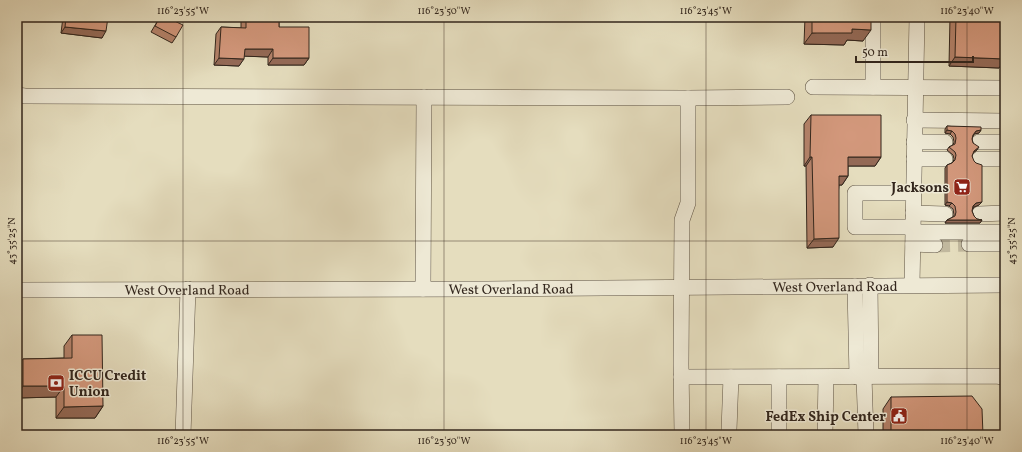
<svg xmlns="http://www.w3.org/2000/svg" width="1022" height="452" viewBox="0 0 1022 452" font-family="Vollkorn,serif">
	<rect width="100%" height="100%" fill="#e5ddbe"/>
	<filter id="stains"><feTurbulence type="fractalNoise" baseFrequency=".005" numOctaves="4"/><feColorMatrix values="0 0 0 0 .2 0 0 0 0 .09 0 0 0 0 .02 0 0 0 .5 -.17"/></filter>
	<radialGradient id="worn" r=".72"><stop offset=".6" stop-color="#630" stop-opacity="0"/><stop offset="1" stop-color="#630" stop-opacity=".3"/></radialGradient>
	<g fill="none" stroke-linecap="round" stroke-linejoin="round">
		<!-- minor-tunnel -->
		<path stroke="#c1b89e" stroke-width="15" stroke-dasharray="15 8" stroke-linecap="butt" d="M 935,245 L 969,244"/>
		<defs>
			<g id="minor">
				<path d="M 873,17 L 873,87"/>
				<path d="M 813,87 L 1005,88"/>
				<path d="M 17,95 L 25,96 L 688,98 L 787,97"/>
				<path d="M 914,120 L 1005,121"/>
				<path d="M 914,142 L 945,142"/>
				<path d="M 979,142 L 1005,142"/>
				<path d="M 914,159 L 945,159"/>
				<path d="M 979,159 L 1005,159"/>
				<path d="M 913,213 L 945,214"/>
				<path d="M 979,214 L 1005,213"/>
				<path d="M 913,227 L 855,227 L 855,193 L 913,193"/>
				<path d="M 913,232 L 1005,232"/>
				<path d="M 913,244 L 935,245"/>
				<path d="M 969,244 L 1005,244"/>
				<path d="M 870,285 L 871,376"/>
				<path d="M 912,285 L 917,17"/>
				<path d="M 855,286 L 857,377"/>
				<path d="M 423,289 L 424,97"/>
				<path id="s1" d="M 17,290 L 487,289 L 1005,285"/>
				<path d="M 681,377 L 997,376 L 1005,378"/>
				<path d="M 779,377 L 779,435"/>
				<path d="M 864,377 L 866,435"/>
				<path d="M 729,430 L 731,377"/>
				<path d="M 183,435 L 188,289"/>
				<path d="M 682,435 L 681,364 L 682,220 L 688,203 L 688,98"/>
				<path d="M 825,435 L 826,377"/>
			</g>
		</defs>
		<!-- minor casing -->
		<use href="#minor" stroke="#5f5445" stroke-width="16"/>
		<!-- minor -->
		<use href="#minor" stroke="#eee9d5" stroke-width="15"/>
	</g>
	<!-- wall -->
	<g fill="#b5836b" stroke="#32261d">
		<path d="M 63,17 L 108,17 L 102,38 L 61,33 Z"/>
		<path d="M 160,17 L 166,17 L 176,37 L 172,43 L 151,32 Z"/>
		<path d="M 241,17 L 279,17 L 279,27 L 309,58 L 304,65 L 268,65 L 268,57 L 244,56 L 239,66 L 214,65 L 216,34 L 221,27 L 241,28 Z"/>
		<path d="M 805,17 L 854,17 L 863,41 L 847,40 L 844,45 L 804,44 Z"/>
		<path d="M 950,17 L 1005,17 L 1005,59 L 999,68 L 949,66 Z"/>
		<path d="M 811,115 L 881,157 L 875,166 L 848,166 L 848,176 L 842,185 L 839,185 L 833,247 L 807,248 L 806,166 L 804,166 L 804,124 Z"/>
		<path d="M 947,126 L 981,130 L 979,133 L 974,134 L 973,136 L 972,139 L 973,143 L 977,150 L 973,153 L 972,156 L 979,205 L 974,207 L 972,211 L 974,216 L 977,219 L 982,220 L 980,223 L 945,223 L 947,220 L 953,217 L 954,215 L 953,209 L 949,206 L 945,205 L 945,168 L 947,165 L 952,163 L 953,162 L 954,159 L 953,155 L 947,150 L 949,147 L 953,145 L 954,142 L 953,137 L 950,134 L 945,133 L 945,129 Z"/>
		<path d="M 72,335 L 103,406 L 95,418 L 56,418 L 56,397 L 17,398 L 17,367 L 23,359 L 64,358 L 64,346 Z"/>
		<path d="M 891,397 L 983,435 L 883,435 L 883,409 Z"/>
	</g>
	<!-- shaded-wall -->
	<g fill="#946a57" stroke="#32261d">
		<path d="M 65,27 L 106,31 L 102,38 L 61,33 Z"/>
		<path d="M 852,29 L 871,30 L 863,41 L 847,40 L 844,45 L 804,44 L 812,33 Z"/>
		<path d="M 245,49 L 273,49 L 268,57 L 240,56 Z"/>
		<path d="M 955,57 L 1005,59 L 999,68 L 949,66 Z"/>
		<path d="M 219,58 L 244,59 L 239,66 L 214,65 Z"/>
		<path d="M 273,58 L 309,58 L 304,65 L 268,65 Z"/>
		<path d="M 947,130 L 952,131 L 950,134 L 945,133 Z"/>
		<path d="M 981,130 L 979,133 L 974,134 L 971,138 L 976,131 Z"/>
		<path d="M 979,147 L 977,150 L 971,154 L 974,151 Z"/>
		<path d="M 810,157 L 812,157 L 806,166 L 804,166 Z"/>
		<path d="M 848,157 L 881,157 L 875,166 L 842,166 Z"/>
		<path d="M 839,176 L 848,176 L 842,185 L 832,185 Z"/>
		<path d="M 947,202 L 952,203 L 949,206 L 945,205 Z"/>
		<path d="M 982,202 L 979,205 L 974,207 L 971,209 L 976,203 Z"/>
		<path d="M 947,220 L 982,220 L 980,223 L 945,223 Z"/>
		<path d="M 839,238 L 833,247 L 807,248 L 814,239 Z"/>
		<path d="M 23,386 L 64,386 L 56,397 L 17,398 L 17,395 Z"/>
		<path d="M 103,406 L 95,418 L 56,418 L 64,407 Z"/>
	</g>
	<!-- building -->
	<g fill="#d3987c" stroke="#32261d">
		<path d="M 66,17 L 108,17 L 106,31 L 65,27 Z"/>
		<path d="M 160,17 L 166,17 L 183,25 L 176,37 L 155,26 Z"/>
		<path d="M 246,17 L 279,17 L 279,27 L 309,27 L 309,58 L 273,58 L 273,49 L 245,49 L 244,59 L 219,58 L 221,27 L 246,28 Z"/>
		<path d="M 812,17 L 871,18 L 871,30 L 852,29 L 852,33 L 812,33 Z"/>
		<path d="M 956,17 L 1005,17 L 1005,59 L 955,57 Z"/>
		<path d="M 811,115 L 881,115 L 881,157 L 848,157 L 848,176 L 839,176 L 839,238 L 814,239 L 812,157 L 810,157 Z"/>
		<path d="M 947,126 L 981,127 L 981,130 L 976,131 L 973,135 L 972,139 L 973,143 L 979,147 L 974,151 L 972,156 L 974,161 L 976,163 L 982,165 L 982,202 L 976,203 L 973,206 L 972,211 L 974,216 L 977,219 L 982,220 L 947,220 L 955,216 L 956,212 L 955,206 L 952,203 L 947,202 L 947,165 L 952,163 L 955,160 L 956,155 L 955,152 L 949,147 L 955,144 L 956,138 L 955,134 L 952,131 L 947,130 Z"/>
		<path d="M 72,335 L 102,335 L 103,406 L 64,407 L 64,386 L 23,386 L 23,359 L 72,358 Z"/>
		<path d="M 972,396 L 982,409 L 983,435 L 891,435 L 891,397 Z"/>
	</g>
	<!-- ticks -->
	<path fill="none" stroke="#32261d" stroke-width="1" stroke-opacity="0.45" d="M 183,17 L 183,435M 444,17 L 444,435M 706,17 L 706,435M 967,17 L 967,435M 17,241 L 1005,241"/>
	<!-- icons -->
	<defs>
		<symbol id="supermarket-square" viewBox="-11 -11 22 22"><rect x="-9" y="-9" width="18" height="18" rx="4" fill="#8f2418" stroke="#eee9d5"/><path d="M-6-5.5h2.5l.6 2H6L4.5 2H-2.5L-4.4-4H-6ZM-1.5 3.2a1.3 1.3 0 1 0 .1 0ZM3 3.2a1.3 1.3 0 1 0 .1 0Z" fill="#fff"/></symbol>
		<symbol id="bank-square" viewBox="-11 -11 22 22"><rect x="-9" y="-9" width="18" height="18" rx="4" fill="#8f2418" stroke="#eee9d5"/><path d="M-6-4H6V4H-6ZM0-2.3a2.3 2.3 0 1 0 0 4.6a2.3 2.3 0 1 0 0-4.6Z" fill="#fff"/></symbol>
		<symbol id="civic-square" viewBox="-11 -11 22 22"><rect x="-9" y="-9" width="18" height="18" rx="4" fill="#8f2418" stroke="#eee9d5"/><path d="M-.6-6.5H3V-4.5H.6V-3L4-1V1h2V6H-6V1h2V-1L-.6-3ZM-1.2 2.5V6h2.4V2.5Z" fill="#fff"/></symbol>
	</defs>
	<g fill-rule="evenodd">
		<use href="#supermarket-square" x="952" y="177" width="20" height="20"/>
		<use href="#bank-square" x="46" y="373" width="20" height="20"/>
		<use href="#civic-square" x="889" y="406" width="20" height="20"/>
	</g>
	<g text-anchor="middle" stroke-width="3" stroke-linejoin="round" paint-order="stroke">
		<!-- poi labels -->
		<g font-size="14" font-weight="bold" fill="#32261d" stroke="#eee9d5" text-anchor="end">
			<text x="949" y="192">Jacksons</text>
			<text x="69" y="380" text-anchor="start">ICCU Credit<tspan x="69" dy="16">Union</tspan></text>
			<text x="886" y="421">FedEx Ship Center</text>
		</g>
		<!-- street labels -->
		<g font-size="14" fill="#32261d" stroke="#eee9d5">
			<text dy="5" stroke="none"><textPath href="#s1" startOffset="818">West Overland Road</textPath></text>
			<text dy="5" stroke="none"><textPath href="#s1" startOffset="494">West Overland Road</textPath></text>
			<text dy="5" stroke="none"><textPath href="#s1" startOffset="170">West Overland Road</textPath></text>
		</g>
	</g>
	<!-- margin -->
	<rect width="1022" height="452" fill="none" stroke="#e5ddbe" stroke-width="44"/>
	<!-- scale -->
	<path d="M856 56v6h117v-6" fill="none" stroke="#32261d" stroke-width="2"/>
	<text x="862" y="56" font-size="12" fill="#32261d" stroke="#eee9d5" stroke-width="3" paint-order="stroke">50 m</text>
	<rect x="22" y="22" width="978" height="408" fill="none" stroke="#32261d" stroke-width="1.5"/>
	<g font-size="10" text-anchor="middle" fill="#32261d">
		<text x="183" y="14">116°23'55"W</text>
		<text x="444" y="14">116°23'50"W</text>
		<text x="706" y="14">116°23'45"W</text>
		<text x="967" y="14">116°23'40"W</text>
		<text transform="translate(11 241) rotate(-90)" y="4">43°35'25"N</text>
		<text transform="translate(1011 241) rotate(-90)" y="4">43°35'25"N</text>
		<text x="183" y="444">116°23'55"W</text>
		<text x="444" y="444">116°23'50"W</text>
		<text x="706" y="444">116°23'45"W</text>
		<text x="967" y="444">116°23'40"W</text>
	</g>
	<rect width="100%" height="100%" filter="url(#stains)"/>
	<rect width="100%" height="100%" fill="url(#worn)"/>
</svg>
